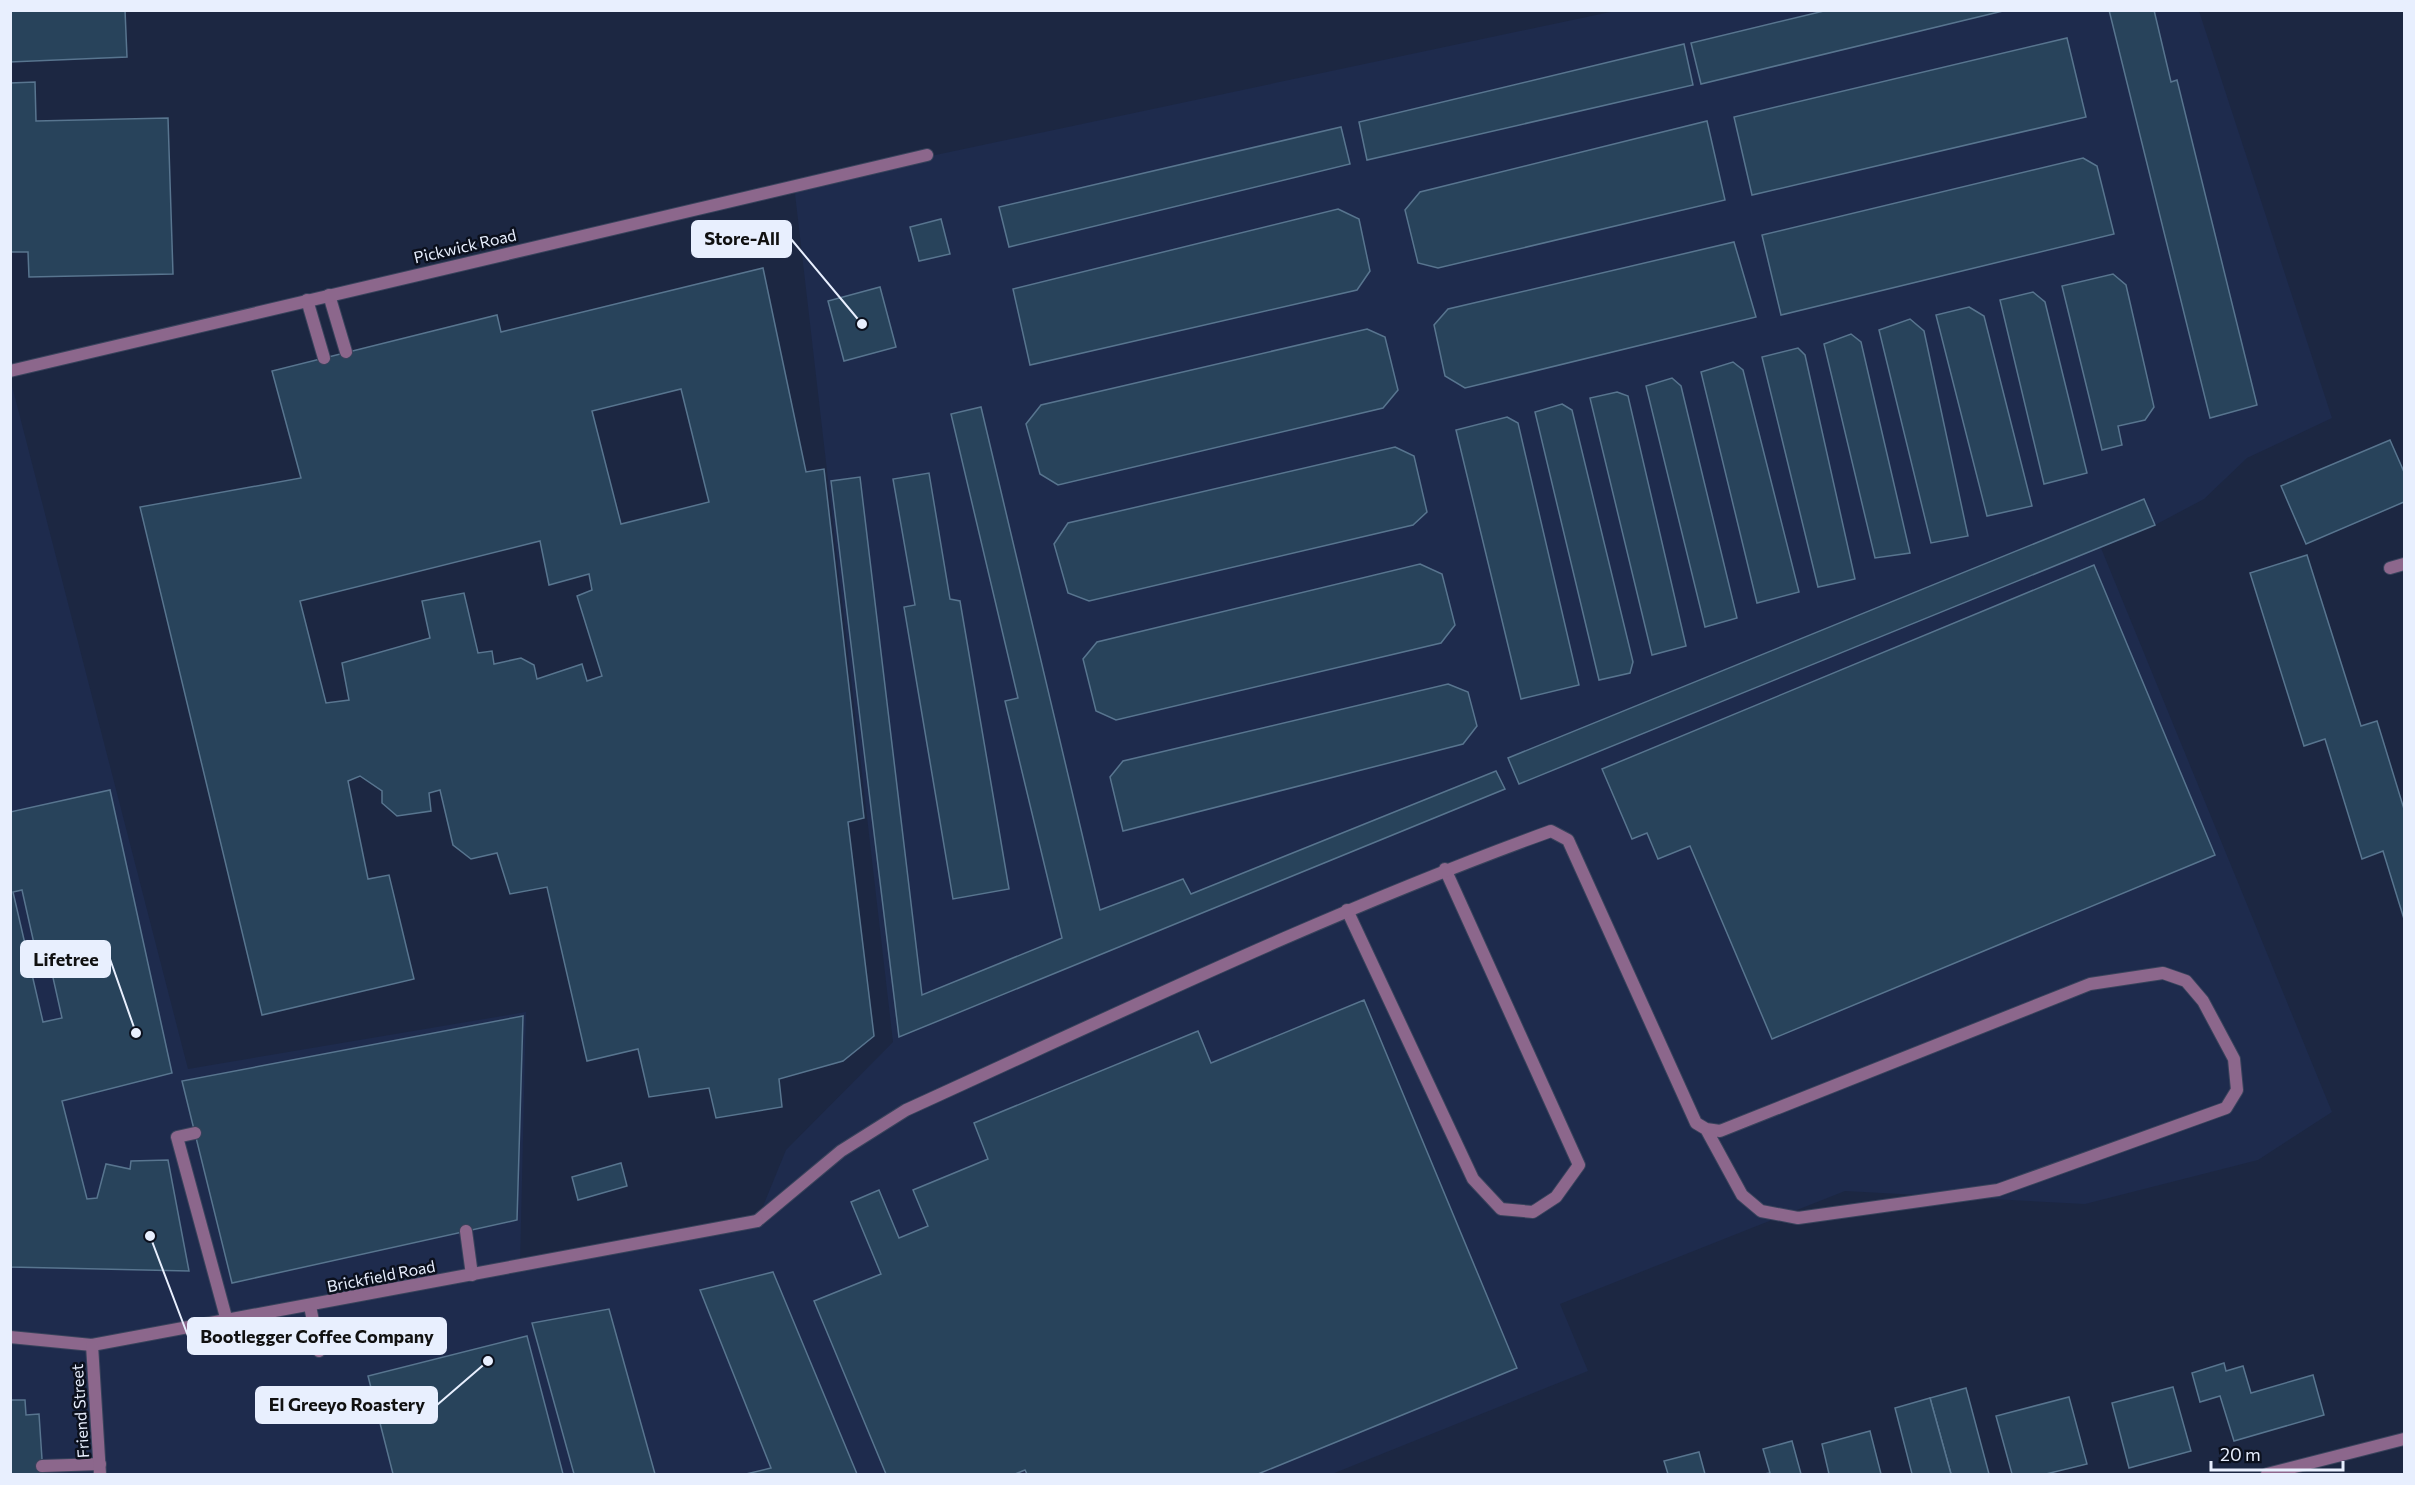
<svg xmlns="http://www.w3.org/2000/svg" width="2415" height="1485" viewBox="0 0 2415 1485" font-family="Commissioner,sans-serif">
	<rect width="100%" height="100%" fill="#1c2742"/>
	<!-- built -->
	<path fill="#1e2b4d" d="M 1615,11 L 2199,11 L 2332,418 L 2247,458 L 2204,499 L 2155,525 L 2101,548 L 2332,1112 L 2258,1160 L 2085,1204 L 1845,1191 L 1560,1304 L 1588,1371 L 1332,1474 L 11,1474 L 10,378 L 188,1069 L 526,1012 L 520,1265 L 757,1221 L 786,1150 L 893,1042 L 794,185 Z"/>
	<!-- building -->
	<g fill="#28435b" stroke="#58758f" stroke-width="1.5" fill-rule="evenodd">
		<path d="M 10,10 L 125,10 L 127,57 L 10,62 Z"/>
		<path d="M 1828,10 L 2007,10 L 1701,84 L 1691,43 Z"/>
		<path d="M 2109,10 L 2154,10 L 2171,82 L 2177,80 L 2257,405 L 2210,418 Z"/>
		<path d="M 2067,38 L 2086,117 L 1752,195 L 1734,117 Z"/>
		<path d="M 1684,44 L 1693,85 L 1367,160 L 1359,122 Z"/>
		<path d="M 35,82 L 36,121 L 168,118 L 173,274 L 29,277 L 28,252 L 10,252 L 10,83 Z"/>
		<path d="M 1707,121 L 1725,200 L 1438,268 L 1418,263 L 1405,210 L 1420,192 Z"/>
		<path d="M 1341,127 L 1350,164 L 1009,247 L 999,207 Z"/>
		<path d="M 2083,158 L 2097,166 L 2114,234 L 1781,315 L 1762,235 Z"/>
		<path d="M 1338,209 L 1359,219 L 1370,271 L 1357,290 L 1030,365 L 1013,289 Z"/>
		<path d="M 941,219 L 950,254 L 919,261 L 910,227 Z"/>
		<path d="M 1734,242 L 1756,317 L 1465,388 L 1445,376 L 1434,325 L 1448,309 Z"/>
		<path d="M 763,268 L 806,472 L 824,469 L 864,818 L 848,822 L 874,1036 L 843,1061 L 779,1079 L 782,1107 L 716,1118 L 709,1088 L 649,1097 L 638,1049 L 587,1061 L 547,887 L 510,894 L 497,853 L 471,859 L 453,845 L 440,790 L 429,793 L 431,811 L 397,816 L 382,803 L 382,791 L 360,776 L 348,781 L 368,879 L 389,875 L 414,979 L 262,1015 L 140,507 L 301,478 L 272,371 L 497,315 L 501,332 ZM 681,389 L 709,502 L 621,524 L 592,411 ZM 540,541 L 549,585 L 589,574 L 592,590 L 577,596 L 602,676 L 587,681 L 582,664 L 537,679 L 534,665 L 521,658 L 494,664 L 492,651 L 478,653 L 464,593 L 422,601 L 430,638 L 342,663 L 349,700 L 326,703 L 300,601 Z"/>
		<path d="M 2113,274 L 2126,285 L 2154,407 L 2145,420 L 2118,426 L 2122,445 L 2102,450 L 2062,286 Z"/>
		<path d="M 880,287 L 896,347 L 844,361 L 828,301 Z"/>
		<path d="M 2033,292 L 2045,302 L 2087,473 L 2044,484 L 2000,300 Z"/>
		<path d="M 1969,307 L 1984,316 L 2032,506 L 1987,516 L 1936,315 Z"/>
		<path d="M 1910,319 L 1924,331 L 1968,536 L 1931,543 L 1879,330 Z"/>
		<path d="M 1367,329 L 1385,337 L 1398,390 L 1383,408 L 1058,485 L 1040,474 L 1026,424 L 1041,405 Z"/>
		<path d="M 1851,334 L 1861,342 L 1910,553 L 1875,558 L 1824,344 Z"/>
		<path d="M 1798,348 L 1805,355 L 1855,579 L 1818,587 L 1762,357 Z"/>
		<path d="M 1733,362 L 1743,370 L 1799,592 L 1757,603 L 1701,372 Z"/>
		<path d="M 1672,378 L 1681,386 L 1737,618 L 1705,627 L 1646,386 Z"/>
		<path d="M 1617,392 L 1628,396 L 1686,646 L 1652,655 L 1590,398 Z"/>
		<path d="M 1562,404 L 1572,410 L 1633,662 L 1630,673 L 1599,680 L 1535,412 Z"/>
		<path d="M 981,407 L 1100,910 L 1183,879 L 1191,894 L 1496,771 L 1505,789 L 899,1037 L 831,481 L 860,477 L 922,995 L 1062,938 L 1005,701 L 1018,698 L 951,414 Z"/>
		<path d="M 1507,417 L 1518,423 L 1579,685 L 1521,699 L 1456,430 Z"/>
		<path d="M 2390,440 L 2404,472 L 2404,502 L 2306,544 L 2281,486 Z"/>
		<path d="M 1395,447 L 1414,456 L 1427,512 L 1413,525 L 1089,601 L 1068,593 L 1054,544 L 1068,523 Z"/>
		<path d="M 929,473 L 950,599 L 960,601 L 1009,889 L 953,899 L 904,607 L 915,605 L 893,479 Z"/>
		<path d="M 2144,499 L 2155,525 L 1519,784 L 1508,758 Z"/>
		<path d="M 2307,555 L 2361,726 L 2377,721 L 2404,809 L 2404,919 L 2383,851 L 2362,859 L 2325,739 L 2304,746 L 2250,573 Z"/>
		<path d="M 1420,564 L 1442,574 L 1455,625 L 1441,643 L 1116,720 L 1096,711 L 1083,659 L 1097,642 Z"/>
		<path d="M 2094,565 L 2215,855 L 1772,1039 L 1690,846 L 1658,859 L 1647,833 L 1632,839 L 1602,769 Z"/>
		<path d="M 1448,684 L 1468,692 L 1477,726 L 1463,744 L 1123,831 L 1110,777 L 1123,761 Z"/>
		<path d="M 110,790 L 172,1073 L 62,1101 L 87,1199 L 97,1198 L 106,1164 L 130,1169 L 131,1161 L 168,1160 L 189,1271 L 10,1267 L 10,812 ZM 22,890 L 39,966 L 50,964 L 62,1018 L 43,1022 L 13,892 Z"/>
		<path d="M 1364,1000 L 1517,1368 L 1258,1474 L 1027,1474 L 1025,1470 L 1015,1474 L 886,1474 L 814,1301 L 881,1274 L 851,1202 L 879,1190 L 899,1238 L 928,1226 L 913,1190 L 988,1159 L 974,1123 L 1198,1031 L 1211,1063 Z"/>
		<path d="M 523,1016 L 517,1220 L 232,1283 L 182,1081 Z"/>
		<path d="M 621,1163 L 627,1186 L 578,1200 L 572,1177 Z"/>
		<path d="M 773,1272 L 857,1474 L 746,1474 L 771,1468 L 700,1290 Z"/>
		<path d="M 609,1309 L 655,1474 L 574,1474 L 532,1323 Z"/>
		<path d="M 527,1336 L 563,1474 L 393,1474 L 368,1376 Z"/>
		<path d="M 2224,1363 L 2226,1371 L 2243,1366 L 2251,1393 L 2313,1375 L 2324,1415 L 2234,1441 L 2220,1396 L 2200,1402 L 2192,1373 Z"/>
		<path d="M 2173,1387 L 2191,1451 L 2129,1468 L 2112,1403 Z"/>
		<path d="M 1966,1388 L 1989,1474 L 1951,1474 L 1930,1398 Z"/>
		<path d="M 2069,1397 L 2087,1464 L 2046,1474 L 2012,1474 L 1996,1416 Z"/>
		<path d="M 1930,1398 L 1951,1474 L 1912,1474 L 1895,1408 Z"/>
		<path d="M 10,1400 L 25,1400 L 26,1415 L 39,1414 L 43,1474 L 10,1474 Z"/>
		<path d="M 1870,1431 L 1881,1474 L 1829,1474 L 1822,1444 Z"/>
		<path d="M 1792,1441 L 1801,1474 L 1764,1474 L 1770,1473 L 1763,1449 Z"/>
		<path d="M 1699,1452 L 1705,1474 L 1668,1474 L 1664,1461 Z"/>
	</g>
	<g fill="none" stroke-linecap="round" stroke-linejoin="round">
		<defs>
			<g id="lane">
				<path d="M 329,295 L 346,352"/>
				<path d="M 307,300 L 324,358"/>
				<path d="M 2390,568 L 2404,564"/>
				<path d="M 1347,910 L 1473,1179 L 1501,1209 L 1533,1212 L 1556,1197 L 1579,1165 L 1445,869"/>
				<path d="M 195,1133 L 177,1137 L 227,1321"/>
				<path d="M 757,1221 L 841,1151 L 906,1110 C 1119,1013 1330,911 1551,831 L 1568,840 L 1696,1123 L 1706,1129 L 1720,1131 L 2090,984 L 2163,973 L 2186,981 L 2203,1001 L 2234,1059 L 2237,1090 L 2226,1108 L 1998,1190 L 1798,1218 L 1761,1211 L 1742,1195 L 1706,1129"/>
				<path d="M 466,1231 L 472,1275"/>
				<path d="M 310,1306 L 319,1351"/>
				<path d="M 42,1466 L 100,1464"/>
			</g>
			<g id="street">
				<path d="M 10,371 L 927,155"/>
				<path d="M 10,1337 L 92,1345 L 757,1221"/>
				<path d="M 92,1345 L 100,1474"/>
				<path d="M 2267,1474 L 2404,1439"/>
			</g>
		</defs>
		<!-- lane casing -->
		<use href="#lane" stroke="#39435c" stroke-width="14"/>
		<!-- street casing -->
		<use href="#street" stroke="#39435c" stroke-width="14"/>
		<!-- lane -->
		<use href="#lane" stroke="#8c678c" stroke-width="12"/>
		<!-- street -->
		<use href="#street" stroke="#8c678c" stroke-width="12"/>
	</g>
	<g text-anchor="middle" stroke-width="5" stroke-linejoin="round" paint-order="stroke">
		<!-- street labels -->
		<g font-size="16" fill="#e8effe" stroke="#0b101d">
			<text transform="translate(465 246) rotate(-13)" y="6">Pickwick Road</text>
			<text transform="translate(381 1276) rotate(-11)" y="6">Brickfield Road</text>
			<text transform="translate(80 1411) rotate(-94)" y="6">Friend Street</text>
		</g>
	</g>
	<!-- callouts -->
	<path fill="none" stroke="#e8effe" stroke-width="2" d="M862 324L791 239M136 1033L110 959M150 1236L188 1336M488 1361L437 1405"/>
	<g fill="#e8effe" stroke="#0b101d" stroke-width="2">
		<circle cx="862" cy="324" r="6"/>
		<circle cx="136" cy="1033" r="6"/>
		<circle cx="150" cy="1236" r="6"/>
		<circle cx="488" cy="1361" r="6"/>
	</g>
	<g fill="#e8effe" stroke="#e8effe" stroke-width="2">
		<rect x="692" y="221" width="99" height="36" rx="6"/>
		<rect x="21" y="941" width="89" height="36" rx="6"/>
		<rect x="188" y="1318" width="258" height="36" rx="6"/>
		<rect x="256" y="1387" width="181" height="36" rx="6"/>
	</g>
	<g font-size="18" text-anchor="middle" font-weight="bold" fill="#111">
		<text x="742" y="245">Store-All</text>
		<text x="66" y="966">Lifetree</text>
		<text x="317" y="1343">Bootlegger Coffee Company</text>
		<text x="347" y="1411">El Greeyo Roastery</text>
	</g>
	<!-- border -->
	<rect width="2415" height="1485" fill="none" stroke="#e8effe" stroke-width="24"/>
	<!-- scale -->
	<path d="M2211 1461v9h132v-9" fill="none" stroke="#e8effe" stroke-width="3"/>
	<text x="2220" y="1461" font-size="18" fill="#e8effe" stroke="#0b101d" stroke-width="4.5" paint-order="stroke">20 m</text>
</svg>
